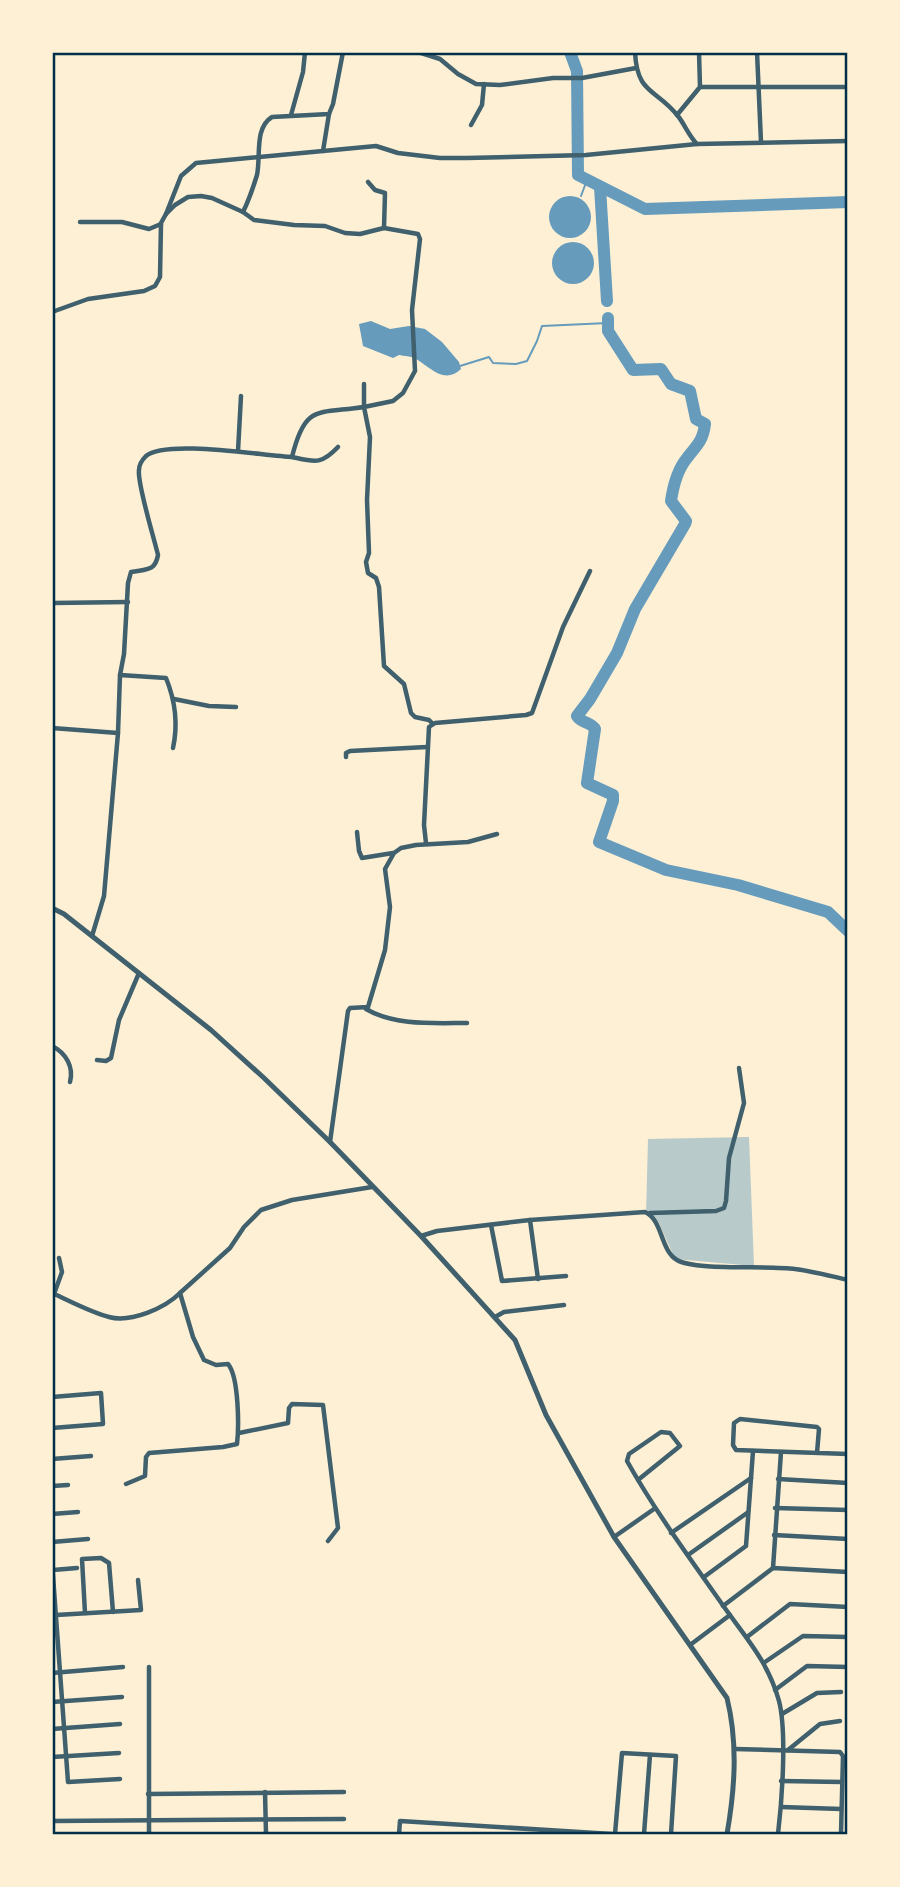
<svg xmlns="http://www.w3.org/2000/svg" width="900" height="1887" viewBox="0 0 900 1887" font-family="'PT Sans',sans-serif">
	<rect width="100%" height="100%" fill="#fdf0d5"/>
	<!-- green -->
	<path fill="#b9caca" d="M 749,1137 L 754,1266 L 675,1259 L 659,1223 L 654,1217 L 646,1215 L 648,1139 Z"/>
	<!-- water -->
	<g fill="#669bbc">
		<circle cx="570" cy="217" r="21"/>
		<circle cx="573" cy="263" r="21"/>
		<path d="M 371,321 L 390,329 L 409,326 L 425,329 L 442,342 L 459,362 L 461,369 C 444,385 430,367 416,359 C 411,356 404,356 399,355 L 393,358 L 363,346 L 359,324 Z"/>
	</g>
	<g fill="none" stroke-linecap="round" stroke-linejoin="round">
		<!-- stream -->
		<g stroke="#669bbc" stroke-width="2">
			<path d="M 581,196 L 587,180"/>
			<path d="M 460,366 L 489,357 L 493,363 L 516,364 L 527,361 L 537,341 L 542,326 L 608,323"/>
		</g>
		<!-- river -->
		<g stroke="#669bbc" stroke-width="12">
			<path d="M 570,52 L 577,71 L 578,175 L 645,209 L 848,202"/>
			<path d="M 600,187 L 607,301"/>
			<path d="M 608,318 L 608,331 L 633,370 L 661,369 L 671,384 L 690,391 L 696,419 L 705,424 C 703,441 697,445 687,458 C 678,469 673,487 671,501 L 686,521 L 685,524 L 635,609 L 617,653 L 590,699 L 577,716 C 581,723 591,722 595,729 L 587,783 L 613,795 L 613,801 L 599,842 L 666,870 L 738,885 L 828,912 L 848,931"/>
		</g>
		<!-- minor -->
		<g stroke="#3f606c" stroke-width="4.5">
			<path d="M 418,52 L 440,59 L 458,74 L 476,84 L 500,85 L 553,78 L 582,78 L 636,68"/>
			<path d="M 635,52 C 637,95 656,88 678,116 C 685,125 689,136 697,144 L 848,141"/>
			<path d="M 757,52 L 761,142"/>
			<path d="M 700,87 L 848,87"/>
			<path d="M 291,115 L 303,72 L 305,52"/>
			<path d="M 677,115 L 700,87 L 699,52"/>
			<path d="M 471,125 L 482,105 L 484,84"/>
			<path d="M 323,151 L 329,114"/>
			<path d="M 368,182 L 375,190 L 385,193 L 384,228"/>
			<path d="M 243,212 L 254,220 L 294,225 L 325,226 L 345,233 L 360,234 L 384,228 L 418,234 L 420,239 L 412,310 L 415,371 L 403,393 L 393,401 L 364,407 L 370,437 L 367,500 L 369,553 L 366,562 L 368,573 L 376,578 L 379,587 L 384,666 L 404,684 L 411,713 L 415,717 L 429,720 L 433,724"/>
			<path d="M 166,214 L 181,176 L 196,163 L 376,146 L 398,153 L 440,158 L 467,158 L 586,155 L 697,144"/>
			<path d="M 80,222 L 122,222 L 149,229 L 161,224"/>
			<path d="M 52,312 L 88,299 L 144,291 L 155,286 L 160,277 L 161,223 L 166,214 L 175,205 L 188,197 L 201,196 L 212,198 L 243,212 C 249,200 253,188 257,175 C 261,156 254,128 272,117 L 329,114 L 333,104 L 343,52"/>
			<path d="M 238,451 L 241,396"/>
			<path d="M 292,457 C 315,462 321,465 338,447"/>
			<path d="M 52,603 L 128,602"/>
			<path d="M 120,675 L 166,678 C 175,700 178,725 173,748"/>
			<path d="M 174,699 L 209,706 L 236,707"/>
			<path d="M 52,728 L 118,733"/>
			<path d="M 346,757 L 346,753 L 350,751 L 427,747"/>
			<path d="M 357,832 L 359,851 L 362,858 L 393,853"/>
			<path d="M 426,843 L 424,825 L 429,727 L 435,723 L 526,715 L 532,713 L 563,627 L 590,571"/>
			<path d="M 92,936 L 104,896 L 118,733 L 120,675 L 124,654 L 128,583 L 131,572 C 146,569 155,572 158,555 C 154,538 137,483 139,470 C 139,465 143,459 146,456 C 166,439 264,456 292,457 C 305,404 317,414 364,407 L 364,384"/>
			<path d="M 366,1009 C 395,1026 434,1023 467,1023"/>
			<path d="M 52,1046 C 66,1053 74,1067 70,1082"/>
			<path d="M 97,1060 L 106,1061 L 111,1058 L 119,1020 L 139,973"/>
			<path d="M 330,1142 L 348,1011 L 350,1008 L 368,1007 L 385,950 L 390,907 L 385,869 L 394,853 L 401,848 L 416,845 L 468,842 L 497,834"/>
			<path d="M 650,1213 L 716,1211 L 724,1208 L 726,1201 L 729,1158 L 744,1103 L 739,1068"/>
			<path d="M 530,1220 L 538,1279"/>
			<path d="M 491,1225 L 502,1281 L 566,1276"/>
			<path d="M 421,1236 L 437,1231 L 530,1220 L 645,1212 C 663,1220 660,1250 677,1260 C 695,1271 768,1265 795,1269 C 812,1271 830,1276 848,1280"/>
			<path d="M 52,1293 C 70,1301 90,1312 109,1317 C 131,1323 165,1308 180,1293"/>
			<path d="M 54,1294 L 62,1272 L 59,1258"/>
			<path d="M 495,1317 L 504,1312 L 564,1305"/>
			<path d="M 52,1397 L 101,1393 L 103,1424 L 52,1428"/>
			<path d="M 239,1433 L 288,1423 L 289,1408 L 292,1404 L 323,1405 L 338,1528 L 328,1541"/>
			<path d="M 817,1453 L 819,1429 L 817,1427 L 740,1419 L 734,1423 L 733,1445 L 736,1450 L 848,1454"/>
			<path d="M 52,1459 L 91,1456"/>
			<path d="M 778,1479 L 848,1483"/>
			<path d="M 638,1480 L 680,1446 L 670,1433 L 661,1432 L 629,1454 L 627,1461 C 655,1511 689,1557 722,1604 C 745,1637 768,1661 779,1701 C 787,1732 782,1801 778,1834"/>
			<path d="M 126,1484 L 145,1476 L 146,1457 L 149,1453 L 223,1447 L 237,1444 C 239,1427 239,1377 228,1364 L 216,1365 L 204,1360 L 193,1337 L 180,1293 L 230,1248 L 244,1227 L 261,1210 L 292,1200 L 372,1187"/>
			<path d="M 52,1486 L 68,1485"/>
			<path d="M 775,1508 L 848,1510"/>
			<path d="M 52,1514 L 78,1512"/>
			<path d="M 671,1533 L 751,1478"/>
			<path d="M 774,1535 L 848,1539"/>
			<path d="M 614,1537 L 654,1509"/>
			<path d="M 52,1542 L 88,1539"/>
			<path d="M 688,1555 L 747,1513"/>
			<path d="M 52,1562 L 68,1782 L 120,1779"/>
			<path d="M 773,1568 L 781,1452"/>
			<path d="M 53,1570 L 77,1568"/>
			<path d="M 704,1577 L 746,1546 L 753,1451"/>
			<path d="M 723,1606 L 773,1568 L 848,1572"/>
			<path d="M 85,1613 L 82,1559 L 101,1558 L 109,1563 L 113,1612"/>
			<path d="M 56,1615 L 141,1610 L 138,1580"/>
			<path d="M 747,1637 L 790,1604 L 848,1607"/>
			<path d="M 690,1645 L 730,1615"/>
			<path d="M 765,1662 L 803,1636 L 848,1637"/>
			<path d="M 52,1673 L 123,1667"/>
			<path d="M 775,1690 L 807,1666 L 848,1667"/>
			<path d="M 52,1702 L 122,1697"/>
			<path d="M 782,1714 L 817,1693 L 841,1692"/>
			<path d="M 52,1729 L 120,1724"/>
			<path d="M 735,1749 L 840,1752 L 843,1756 L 841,1834"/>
			<path d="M 788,1750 L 820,1724 L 840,1721"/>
			<path d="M 52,1757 L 119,1753"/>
			<path d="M 781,1781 L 842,1782"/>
			<path d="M 265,1792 L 266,1834"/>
			<path d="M 148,1794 L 344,1792"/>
			<path d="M 781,1807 L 841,1809"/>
			<path d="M 52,1821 L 344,1819"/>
			<path d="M 149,1834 L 149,1667"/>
			<path d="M 399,1834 L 400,1821 L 612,1834"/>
			<path d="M 615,1834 L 622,1753 L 676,1756 L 671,1834"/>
			<path d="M 644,1834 L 650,1755"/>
		</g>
		<!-- tertiary -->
		<path stroke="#3f606c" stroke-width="5" d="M 52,908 L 64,914 L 211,1030 L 264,1078 L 330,1142 L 421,1236 L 515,1340 L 546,1415 L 614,1537 L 727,1698 C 738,1743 735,1788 727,1834"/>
	</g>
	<!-- border -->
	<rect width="900" height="1887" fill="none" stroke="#fdf0d5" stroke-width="108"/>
	<rect x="54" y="54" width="792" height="1779" fill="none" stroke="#003049" stroke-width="2.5"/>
</svg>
